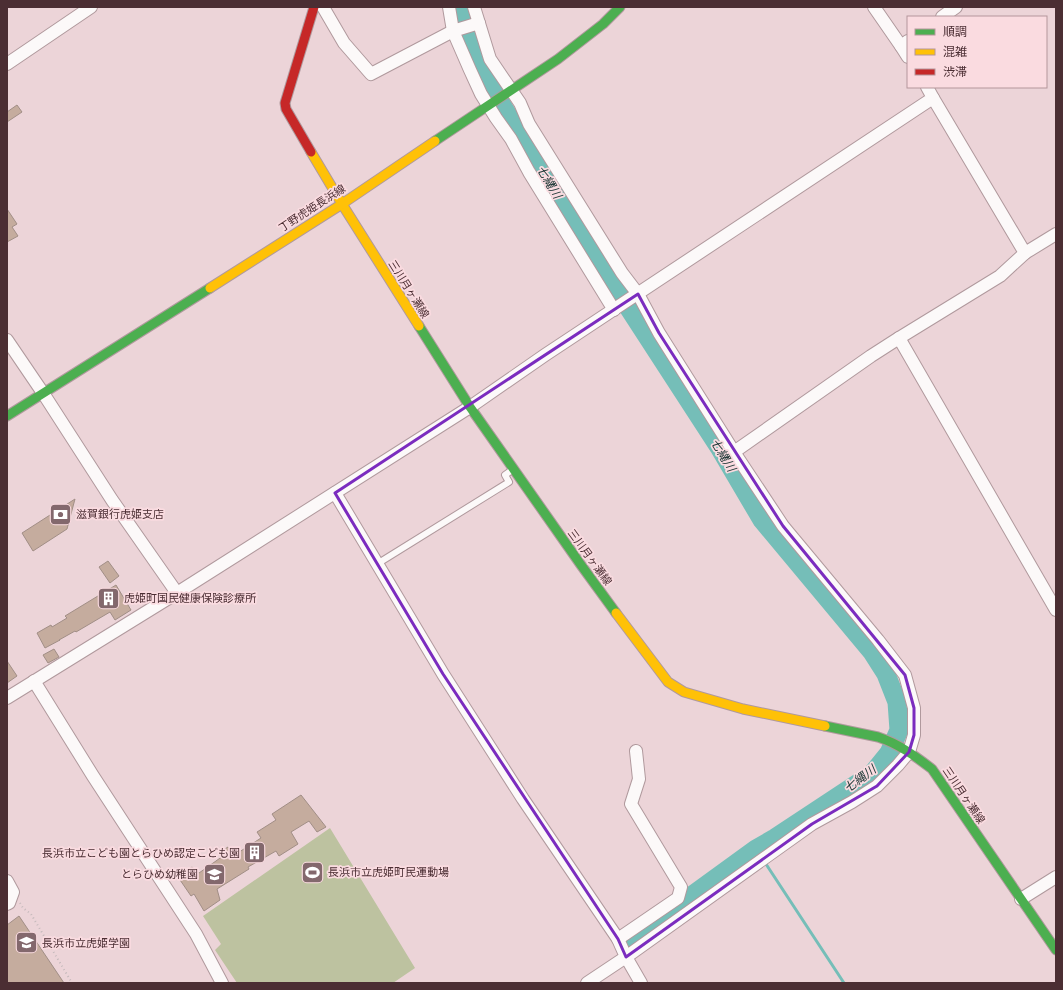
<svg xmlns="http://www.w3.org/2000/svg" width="1063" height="990" viewBox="0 0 1063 990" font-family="'PT Sans','Noto Sans JP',sans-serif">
	<rect width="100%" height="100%" fill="#ecd4d8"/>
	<!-- green -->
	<path fill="#bdc2a0" d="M 330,828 L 415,968 L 393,983 L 237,983 L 215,950 L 221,944 L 203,916 Z"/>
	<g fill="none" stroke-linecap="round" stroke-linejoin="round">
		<!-- stream -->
		<g stroke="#75beb8" stroke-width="3">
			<path d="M 756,849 L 761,856"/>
			<path d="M 764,861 L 844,983"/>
		</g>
		<!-- river -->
		<path stroke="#75beb8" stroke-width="19" d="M 460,7 L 473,49 L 484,76 L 582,236 L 719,447 L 762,520 L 872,652 L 886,674 L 897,702 L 899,730 L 889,753 L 872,774 L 775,838 L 756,849 L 628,942"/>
	</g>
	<!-- building -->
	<g fill="#c5ac9e" stroke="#a18e86">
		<path d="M 17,105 L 22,112 L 7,122 L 7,112 Z"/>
		<path d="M 7,209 L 17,224 L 12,227 L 18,236 L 7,242 Z"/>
		<path d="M 75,499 L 67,529 L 33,551 L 22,533 Z"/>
		<path d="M 108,561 L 119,576 L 110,583 L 99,567 Z"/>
		<path d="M 116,585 L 131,610 L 115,620 L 110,612 L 76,632 L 75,631 L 59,640 L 60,640 L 45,648 L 37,633 L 51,625 L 52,627 L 67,618 L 65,616 Z"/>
		<path d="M 54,649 L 59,657 L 48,663 L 43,655 Z"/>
		<path d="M 7,661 L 17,676 L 7,683 Z"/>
		<path d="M 301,795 L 326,827 L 317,832 L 309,821 L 291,832 L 298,844 L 279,856 L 276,851 L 248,867 L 249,869 L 217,889 L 220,900 L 204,911 L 194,894 L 191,896 L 178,877 L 192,867 L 199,873 L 223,856 L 220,852 L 228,847 L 233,856 L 261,838 L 257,832 L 276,820 L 272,814 Z"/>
		<path d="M 19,916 L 64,983 L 7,983 L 7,925 Z"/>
	</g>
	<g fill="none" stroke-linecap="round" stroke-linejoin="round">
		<defs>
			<path id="lane" d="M 377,564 L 509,482 L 505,475 L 512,470"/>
			<g id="street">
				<path d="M 323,7 L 344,43 L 371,74 L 453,31 L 479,23"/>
				<path d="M 449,7 L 453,31 L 470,70 L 481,94 L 496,118 L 511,139 L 529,172 L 614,310"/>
				<path d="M 474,7 L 490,59 L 520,103 L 529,124 L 622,273 L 638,294 L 659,333 L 734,452 L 871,356 L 899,338"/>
				<path d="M 874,7 L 901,46 L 908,41"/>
				<path d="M 942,17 L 956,7"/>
				<path d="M 901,46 L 908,57"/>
				<path d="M 7,64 L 91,7"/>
				<path d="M 933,98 L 1025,253 L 1056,234"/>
				<path d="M 1025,253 L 1000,276 L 899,338 L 1056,610"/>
				<path d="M 7,340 L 43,393 L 112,500 L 177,593"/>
				<path d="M 335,493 L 443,674 L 523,799 L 618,939 L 626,957 L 587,983"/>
				<path d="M 34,681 L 93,776 L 196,934 L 222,983"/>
				<path d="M 7,698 L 177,593 L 470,407 L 545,355 L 933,98 L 927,87"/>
				<path d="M 7,881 L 13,892 L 9,903 L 7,904"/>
				<path d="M 1021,899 L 1056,877"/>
				<path d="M 618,939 L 678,898 L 681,887 L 631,804 L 639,779 L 636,751"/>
				<path d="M 641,983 L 626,957 L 812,824 L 852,802 L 877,786 L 898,765 L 909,752 L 914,735 L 914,708 L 905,675 L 878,640 L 783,526 L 734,452"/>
			</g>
			<g id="fast">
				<path d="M 435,141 L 558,59 L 603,24 L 620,7"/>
				<path d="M 419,326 L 470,407 L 581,565 L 616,613"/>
				<path d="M 7,416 L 210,288"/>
				<path d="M 825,726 L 878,737 C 899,744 915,756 932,769 L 1056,950"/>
			</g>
			<g id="slow">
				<path d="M 311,152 L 342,204 L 419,326"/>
				<path d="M 210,288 L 342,204 L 435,141"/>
				<path d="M 616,613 L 668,682 L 684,692 L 743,709 L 825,726"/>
			</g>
			<path id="jam" d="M 311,152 L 286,109 L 285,103 L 314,7"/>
		</defs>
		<!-- lane casing -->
		<use href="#lane" stroke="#b0999d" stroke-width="8"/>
		<!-- street casing -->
		<use href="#street" stroke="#b0999d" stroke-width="14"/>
		<!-- fast casing -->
		<use href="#fast" stroke="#b0999d" stroke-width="11"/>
		<!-- slow casing -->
		<use href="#slow" stroke="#b0999d" stroke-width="11"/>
		<!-- jam casing -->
		<use href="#jam" stroke="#b0999d" stroke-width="11"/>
		<!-- path -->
		<path stroke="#c4b9bb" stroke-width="2" stroke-dasharray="1 3" stroke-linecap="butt" d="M 20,903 L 23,908 L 31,914 L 72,983"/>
		<!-- lane -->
		<use href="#lane" stroke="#fcf9f9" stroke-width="6"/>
		<!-- street -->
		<use href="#street" stroke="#fcf9f9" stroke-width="12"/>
		<!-- fast -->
		<use href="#fast" stroke="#4caf50" stroke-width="9"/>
		<!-- slow -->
		<use href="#slow" stroke="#ffc107" stroke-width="9"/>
		<!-- jam -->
		<use href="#jam" stroke="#c62828" stroke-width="9"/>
	</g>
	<!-- marked area -->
	<path fill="none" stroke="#7b2cbf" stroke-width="3" stroke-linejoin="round" d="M 638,294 L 659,333 L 783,526 L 905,675 L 914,708 L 914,735 L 909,752 L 877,786 L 812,824 L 626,957 L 618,939 L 443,674 L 335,493 Z"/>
	<!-- icons -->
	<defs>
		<symbol id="bank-square" viewBox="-11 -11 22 22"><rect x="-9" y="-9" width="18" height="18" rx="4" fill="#83686d" stroke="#fadbe0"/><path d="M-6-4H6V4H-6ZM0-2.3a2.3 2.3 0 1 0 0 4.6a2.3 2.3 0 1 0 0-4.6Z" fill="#fff"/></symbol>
		<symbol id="building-square" viewBox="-11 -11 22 22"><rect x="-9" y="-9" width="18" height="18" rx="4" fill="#83686d" stroke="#fadbe0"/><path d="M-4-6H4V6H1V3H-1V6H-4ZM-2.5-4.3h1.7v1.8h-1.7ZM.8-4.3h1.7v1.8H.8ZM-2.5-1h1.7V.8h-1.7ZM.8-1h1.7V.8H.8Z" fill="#fff"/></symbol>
		<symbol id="stadium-square" viewBox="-11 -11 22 22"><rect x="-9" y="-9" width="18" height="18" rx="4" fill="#83686d" stroke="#fadbe0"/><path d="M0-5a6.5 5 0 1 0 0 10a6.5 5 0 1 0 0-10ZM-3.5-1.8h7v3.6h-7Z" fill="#fff"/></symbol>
		<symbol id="school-square" viewBox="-11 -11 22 22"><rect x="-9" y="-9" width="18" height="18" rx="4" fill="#83686d" stroke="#fadbe0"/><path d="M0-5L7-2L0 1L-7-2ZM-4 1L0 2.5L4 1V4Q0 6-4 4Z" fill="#fff"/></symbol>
	</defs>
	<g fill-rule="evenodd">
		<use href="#bank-square" x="48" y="502" width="25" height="25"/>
		<use href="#building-square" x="96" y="586" width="25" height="25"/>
		<use href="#building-square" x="242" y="840" width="25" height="25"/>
		<use href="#stadium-square" x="300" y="860" width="25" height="25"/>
		<use href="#school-square" x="202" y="862" width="25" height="25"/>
		<use href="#school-square" x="14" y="930" width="25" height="25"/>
	</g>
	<g text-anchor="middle" stroke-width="3.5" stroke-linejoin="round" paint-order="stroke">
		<!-- street labels -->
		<g font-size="11" fill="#4b2e33" stroke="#fadbe0">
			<text transform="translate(312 208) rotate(-33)" y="4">丁野虎姫長浜線</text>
			<text transform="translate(409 289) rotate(58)" y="4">三川月ヶ瀬線</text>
			<text transform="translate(590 557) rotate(54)" y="4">三川月ヶ瀬線</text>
			<text transform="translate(964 795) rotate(56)" y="4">三川月ヶ瀬線</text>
		</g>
		<!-- poi labels -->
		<g font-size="11" fill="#4b2e33" stroke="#fadbe0" text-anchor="start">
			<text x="76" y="518">滋賀銀行虎姫支店</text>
			<text x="124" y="602">虎姫町国民健康保険診療所</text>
			<text x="240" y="857" text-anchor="end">長浜市立こども園とらひめ認定こども園</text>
			<text x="328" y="876">長浜市立虎姫町民運動場</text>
			<text x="198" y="878" text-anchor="end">とらひめ幼稚園</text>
			<text x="42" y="947">長浜市立虎姫学園</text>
		</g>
		<!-- water labels -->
		<g font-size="12" font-style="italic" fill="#233c3a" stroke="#fadbe0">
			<text transform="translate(549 182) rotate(59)" y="4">七縄川</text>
			<text transform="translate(723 455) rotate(59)" y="4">七縄川</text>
			<text transform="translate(860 779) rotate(-37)" y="4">七縄川</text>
		</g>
	</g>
	<!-- border -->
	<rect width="1063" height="990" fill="none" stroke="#4b2e33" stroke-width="16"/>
	<!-- legend -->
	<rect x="907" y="16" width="140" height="72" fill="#fadbe0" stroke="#b4969b"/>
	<rect x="915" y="29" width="20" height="6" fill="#4caf50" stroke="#b4969b"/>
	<text x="943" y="36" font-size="12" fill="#4b2e33">順調</text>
	<rect x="915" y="49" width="20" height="6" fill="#ffc107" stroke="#b4969b"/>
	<text x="943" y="56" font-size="12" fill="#4b2e33">混雑</text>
	<rect x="915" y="69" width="20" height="6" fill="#c62828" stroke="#b4969b"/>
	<text x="943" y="76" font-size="12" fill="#4b2e33">渋滞</text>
</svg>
